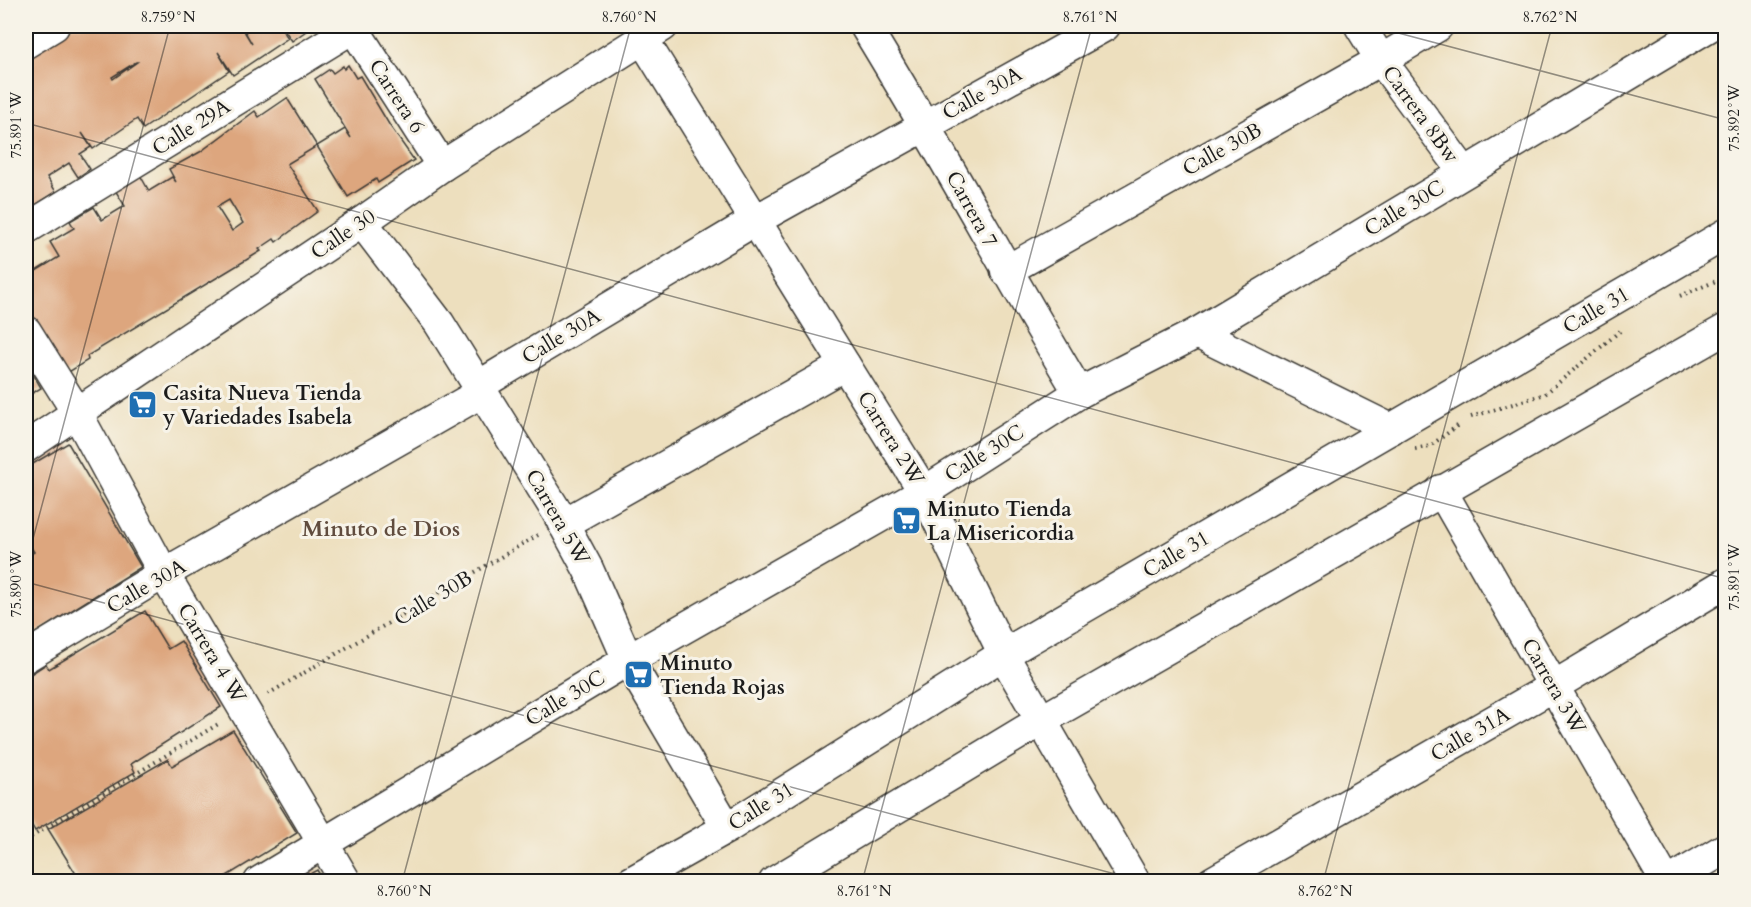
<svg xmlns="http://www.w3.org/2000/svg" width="1751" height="907" viewBox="0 0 1751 907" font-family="Cardo,serif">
	<rect width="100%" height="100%" fill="#f7f3e8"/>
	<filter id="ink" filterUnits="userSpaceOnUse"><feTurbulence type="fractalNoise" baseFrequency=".0167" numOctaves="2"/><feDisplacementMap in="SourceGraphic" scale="12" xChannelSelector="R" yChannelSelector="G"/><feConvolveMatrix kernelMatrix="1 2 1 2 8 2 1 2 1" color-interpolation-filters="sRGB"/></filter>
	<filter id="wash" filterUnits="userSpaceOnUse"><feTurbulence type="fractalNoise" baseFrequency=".008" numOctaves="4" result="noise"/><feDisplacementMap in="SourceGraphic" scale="24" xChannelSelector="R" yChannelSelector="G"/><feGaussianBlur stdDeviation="1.35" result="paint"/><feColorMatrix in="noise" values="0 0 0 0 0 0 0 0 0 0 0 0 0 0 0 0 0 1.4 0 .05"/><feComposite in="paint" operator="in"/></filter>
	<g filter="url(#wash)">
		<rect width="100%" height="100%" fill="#eddfbe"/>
		<g id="blocks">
			<!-- building -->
			<g fill="#dda67e" fill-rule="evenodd">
				<path d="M 73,26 L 194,26 L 184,33 L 196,26 L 241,26 L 252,44 L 242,26 L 280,26 L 288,38 L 233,75 L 218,52 L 229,71 L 143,129 L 137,119 L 93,149 L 82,133 L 91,147 L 80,154 L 90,169 L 78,177 L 69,163 L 47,177 L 56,192 L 34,206 L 26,193 L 26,56 ZM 136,62 L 137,62 L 113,79 L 112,77 Z"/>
				<path d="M 282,26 L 313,26 L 292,41 Z"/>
				<path d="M 348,65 L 356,78 L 360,76 L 390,126 L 414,160 L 378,183 L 376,179 L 348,197 L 317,146 L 345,129 L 351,138 L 315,79 L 330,69 L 333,73 L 343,66 L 344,69 Z"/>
				<path d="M 287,98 L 317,146 L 287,164 L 318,211 L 276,242 L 274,239 L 259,249 L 261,251 L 87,356 L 88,360 L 64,375 L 26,312 L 26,257 L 36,271 L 59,257 L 50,242 L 74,228 L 70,221 L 94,207 L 102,220 L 125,206 L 115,190 L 140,175 L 149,191 L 172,177 L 176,182 L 169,169 L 200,152 L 255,111 L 259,117 ZM 229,200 L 243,223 L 232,231 L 217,207 Z"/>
				<path d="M 26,362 L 41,388 L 26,397 Z"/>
				<path d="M 68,443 L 141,567 L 26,639 L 26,557 L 34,552 L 26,539 L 26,468 Z"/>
				<path d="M 145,611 L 168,649 L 181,641 L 221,707 L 131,764 L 135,772 L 35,831 L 26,815 L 26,677 L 46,664 L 49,669 Z"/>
				<path d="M 233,730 L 297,833 L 217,882 L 81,882 L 48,829 L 168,759 L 172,766 Z"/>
				<path d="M 317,870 L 324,882 L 296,882 L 308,875 Z"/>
			</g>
		</g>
	</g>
	<g filter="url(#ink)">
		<use href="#blocks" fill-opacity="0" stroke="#3b3934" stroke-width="1.5"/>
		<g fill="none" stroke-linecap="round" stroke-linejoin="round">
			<defs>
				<g id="street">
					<path d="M 352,26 L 442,166"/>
					<path d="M 865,26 C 939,146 1006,271 1079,393"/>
					<path d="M 1360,26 L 1381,60 L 1464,172"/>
					<path d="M 642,38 L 924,492 L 1008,663 L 1135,882"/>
					<path d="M 26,43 L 54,26"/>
					<path d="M 362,222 L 439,323 L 557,512 L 588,569 L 628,660 L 727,828"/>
					<path d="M 26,229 L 356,26"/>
					<path d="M 1006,271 L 1381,60 L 1438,26"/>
					<path d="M 26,331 L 73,406 L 164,574 L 346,882"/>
					<path d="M 1197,333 L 1391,429"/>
					<path d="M 26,447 L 362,222 L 442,166 L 663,26"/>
					<path d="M 1441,490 L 1666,882"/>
					<path d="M 563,524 L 845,365"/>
					<path d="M 26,657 L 156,578 L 472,398 L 490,379 L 754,221 L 1105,26"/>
					<path d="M 259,882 L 628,660 L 924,492 L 1079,393 L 1197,333 L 1710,26"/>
					<path d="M 631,882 L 727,828 L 1004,654 L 1726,234"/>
					<path d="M 774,882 L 1042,720 L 1726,329"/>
					<path d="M 1212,882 L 1554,686 L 1726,583"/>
					<path d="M 1669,882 L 1726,848"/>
				</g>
			</defs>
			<!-- street casing -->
			<use href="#street" stroke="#3b3934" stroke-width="33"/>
			<!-- path -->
			<g stroke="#3b3934" stroke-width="4" stroke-dasharray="1.5 4.5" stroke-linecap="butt">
				<path d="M 1680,296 L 1726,277"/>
				<path d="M 1471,417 L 1545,394 L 1620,331"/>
				<path d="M 1415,449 L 1430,446 L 1460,424"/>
				<path d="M 268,694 L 538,535"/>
				<path d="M 26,840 L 220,723"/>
			</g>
			<!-- street -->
			<use href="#street" stroke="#fff" stroke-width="30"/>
		</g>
	</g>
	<!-- ticks -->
	<path fill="none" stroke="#1c1c1c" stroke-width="1.5" stroke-opacity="0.45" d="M 1372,26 L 1726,120M 26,123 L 1726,579M 26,565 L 170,26M 26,582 L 1145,882M 402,882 L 631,26M 862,882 L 1092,26M 1323,882 L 1552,26"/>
	<!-- icons -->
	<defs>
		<symbol id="supermarket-square" viewBox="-11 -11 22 22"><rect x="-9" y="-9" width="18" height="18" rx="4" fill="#1f6fb2" stroke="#f7f3e8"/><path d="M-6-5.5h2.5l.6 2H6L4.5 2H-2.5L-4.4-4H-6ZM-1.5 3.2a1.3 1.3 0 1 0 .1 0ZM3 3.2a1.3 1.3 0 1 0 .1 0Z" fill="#fff"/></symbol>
	</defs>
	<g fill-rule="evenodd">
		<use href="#supermarket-square" x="126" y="388" width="33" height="33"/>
		<use href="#supermarket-square" x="890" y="504" width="33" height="33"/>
		<use href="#supermarket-square" x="622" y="658" width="33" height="33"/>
	</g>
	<g text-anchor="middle" stroke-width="6" stroke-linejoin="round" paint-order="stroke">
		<!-- street labels -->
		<g font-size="21" fill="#1c1c1c" stroke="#f7f3e8">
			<text transform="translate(982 93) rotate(-29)" y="7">Calle 30A</text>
			<text transform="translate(397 96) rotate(57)" y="7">Carrera 6</text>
			<text transform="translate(1421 114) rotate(54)" y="7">Carrera 8Bw</text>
			<text transform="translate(191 127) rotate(-32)" y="7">Calle 29A</text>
			<text transform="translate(1222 149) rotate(-29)" y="7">Calle 30B</text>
			<text transform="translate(1404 208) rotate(-31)" y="7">Calle 30C</text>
			<text transform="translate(972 209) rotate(61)" y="7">Carrera 7</text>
			<text transform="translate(343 234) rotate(-34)" y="7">Calle 30</text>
			<text transform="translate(1596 310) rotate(-30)" y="7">Calle 31</text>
			<text transform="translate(561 336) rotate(-31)" y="7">Calle 30A</text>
			<text transform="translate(891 438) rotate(58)" y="7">Carrera 2W</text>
			<text transform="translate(984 453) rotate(-32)" y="7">Calle 30C</text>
			<text transform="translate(558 517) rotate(60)" y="7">Carrera 5W</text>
			<text transform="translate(1176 554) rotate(-30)" y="7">Calle 31</text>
			<text transform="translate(146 586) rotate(-30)" y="7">Calle 30A</text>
			<text transform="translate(433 598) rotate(-31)" y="7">Calle 30B</text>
			<text transform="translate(212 653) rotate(59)" y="7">Carrera 4 W</text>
			<text transform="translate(1554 686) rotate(60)" y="7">Carrera 3W</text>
			<text transform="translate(565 698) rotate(-31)" y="7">Calle 30C</text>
			<text transform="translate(1470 734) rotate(-30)" y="7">Calle 31A</text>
			<text transform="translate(761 806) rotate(-32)" y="7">Calle 31</text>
		</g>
		<!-- poi labels -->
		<g font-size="21" font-weight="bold" fill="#1c1c1c" stroke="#f7f3e8" text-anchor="start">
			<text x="163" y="400">Casita Nueva Tienda<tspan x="163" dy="24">y Variedades Isabela</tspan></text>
			<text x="927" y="516">Minuto Tienda<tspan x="927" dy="24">La Misericordia</tspan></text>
			<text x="660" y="670">Minuto<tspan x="660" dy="24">Tienda Rojas</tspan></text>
		</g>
		<!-- neighbourhood labels -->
		<g font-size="22" font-weight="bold" fill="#604c3e" stroke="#f7f3e8">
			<text x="381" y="536">Minuto de Dios</text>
		</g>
	</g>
	<!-- margin -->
	<rect width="1751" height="907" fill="none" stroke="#f7f3e8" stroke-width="66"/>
	<rect x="33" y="33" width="1685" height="841" fill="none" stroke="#1c1c1c" stroke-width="2"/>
	<g font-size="15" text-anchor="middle" fill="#1c1c1c">
		<text x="168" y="22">8.759°N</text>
		<text x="629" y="22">8.760°N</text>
		<text x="1090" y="22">8.761°N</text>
		<text x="1550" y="22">8.762°N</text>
		<text transform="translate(1734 118) rotate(-90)" y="5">75.892°W</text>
		<text transform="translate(16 125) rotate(-90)" y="5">75.891°W</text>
		<text transform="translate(1734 577) rotate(-90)" y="5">75.891°W</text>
		<text transform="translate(16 584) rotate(-90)" y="5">75.890°W</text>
		<text x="404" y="896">8.760°N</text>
		<text x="864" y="896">8.761°N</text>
		<text x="1325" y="896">8.762°N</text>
	</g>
</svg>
